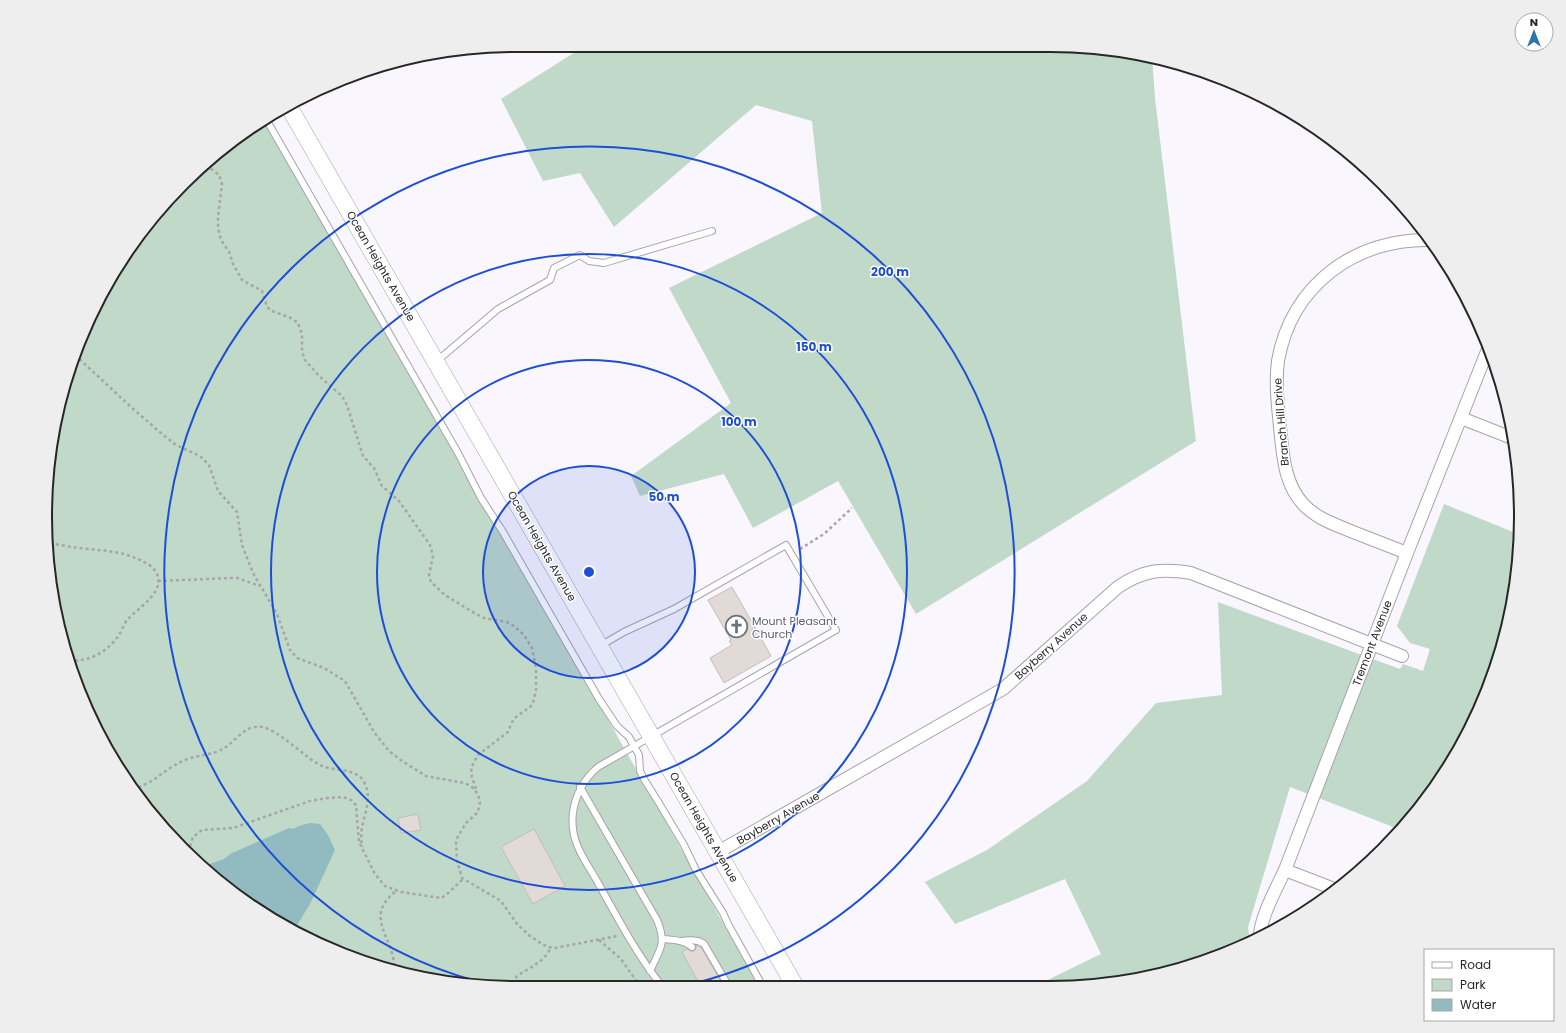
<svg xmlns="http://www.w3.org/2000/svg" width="1566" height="1033" viewBox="0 0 1566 1033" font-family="Poppins,sans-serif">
	<rect width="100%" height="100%" fill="#f9f6fd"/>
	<!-- green -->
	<g fill="#c0d9c8">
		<path d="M 580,49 L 1111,49 L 1152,57 L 1155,98 L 1196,441 L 916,614 L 838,481 L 753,528 L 724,474 L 640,496 L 631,476 L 731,403 L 669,288 L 822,213 L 812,121 L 756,105 L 614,227 L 580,173 L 543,181 L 501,99 Z"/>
		<path d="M 268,118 L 758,985 L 455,984 L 394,972 L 308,939 L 205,871 L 143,804 L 108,752 L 81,697 L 54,609 L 46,485 L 54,424 L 81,336 L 143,229 L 183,183 L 254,125 Z"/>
		<path d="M 1444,504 L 1518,534 L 1517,578 L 1496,668 L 1458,752 L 1401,830 L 1290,787 L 1248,927 L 1250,942 L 1171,972 L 1080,987 L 1033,987 L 1101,954 L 1065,879 L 955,924 L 925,882 L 987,850 L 1087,781 L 1156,703 L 1222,695 L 1218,602 L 1400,669 L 1403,664 L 1423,671 L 1430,649 L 1410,643 L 1397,626 Z"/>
	</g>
	<!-- water -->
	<path fill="#91bac1" d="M 310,823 L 320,824 L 328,835 L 335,850 L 310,904 L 294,930 L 205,871 L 202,867 L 224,859 L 230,854 L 289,828 L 293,829 L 299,826 Z"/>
	<!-- building -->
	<g fill="#e2dad6" stroke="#c4bcb9">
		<path d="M 732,587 L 771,656 L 724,683 L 710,658 L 732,645 L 729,641 L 731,640 L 708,600 Z"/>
		<path d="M 418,814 L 421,830 L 401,833 L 398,818 Z"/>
		<path d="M 534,829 L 565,886 L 533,904 L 501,847 Z"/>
		<path d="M 696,945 L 701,947 L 723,985 L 700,985 L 682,952 L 687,949 L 691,951 L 694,951 L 696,948 Z"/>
	</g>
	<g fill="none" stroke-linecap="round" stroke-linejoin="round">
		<defs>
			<g id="service">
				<path d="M 266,119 L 458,453 L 481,498 L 503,532 L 599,699 L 617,726 L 629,737 L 639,755 L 640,771 L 644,779 L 659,803 L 684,845 L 696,870 L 723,913 L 728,924 L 762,985"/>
				<path d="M 437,361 L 498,309 L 550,280 L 554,268 L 580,255 L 589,261 L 604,263 L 712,231"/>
				<path d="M 600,646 L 624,632 L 674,609 L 786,545 L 836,630 L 598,767 C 580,782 570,806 573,829 C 575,848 588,865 597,881 C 617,917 636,953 661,985"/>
				<path d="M 580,787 L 657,920 C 667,944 660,949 650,971"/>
				<path d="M 663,939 C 673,940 684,940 692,947"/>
				<path d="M 681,941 C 689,940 697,939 704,944 L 728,985"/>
			</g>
			<g id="minor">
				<path d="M 1461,418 L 1512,438"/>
				<path d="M 1407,553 C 1389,546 1371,539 1353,532 C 1334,524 1317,519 1303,504 C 1284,483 1283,455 1280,427 C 1278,406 1275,383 1278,361 C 1291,285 1356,238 1430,240"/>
				<path d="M 718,852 L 1003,689 L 1118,587 C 1143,570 1162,568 1191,573 L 1402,656"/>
				<path d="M 1285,870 L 1337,890"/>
				<path d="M 1260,938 C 1259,920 1277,887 1285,870 L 1407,553 L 1488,349"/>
			</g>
			<path id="secondary" d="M 289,107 L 795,986"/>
		</defs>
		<!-- service casing -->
		<use href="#service" stroke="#a6a3aa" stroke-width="8"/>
		<!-- minor casing -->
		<use href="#minor" stroke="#a6a3aa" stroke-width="14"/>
		<!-- secondary casing -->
		<use href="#secondary" stroke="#a6a3aa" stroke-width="18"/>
		<!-- path -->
		<g stroke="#a7a5aa" stroke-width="2.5" stroke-dasharray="3 3" stroke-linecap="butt">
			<path d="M 206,165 L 219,175 L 222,184 L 218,216 L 218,228 L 221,240 L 229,252 L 233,264 L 242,280 L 262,291 L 267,307 L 272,311 L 291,318 L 298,323 L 302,334 L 302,349 L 304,359 L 319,376 L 342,396 L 347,405 L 363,456 L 374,468 L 382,486 L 399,501 L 430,545 L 433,556 L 429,575 L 431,582 L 445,595 L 476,614 L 484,618 L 507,622 L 514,626 L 524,635 L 532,648 L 536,668 L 536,690 L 533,703 L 530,707 L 516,717 L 512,722 L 508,732 L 478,755 L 474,762 L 471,768 L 472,777 L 477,792"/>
			<path d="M 75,355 L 131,407 L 162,434 L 176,445 L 200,456 L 209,465 L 218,491 L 237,512 L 242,545 L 253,573 L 277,614 L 290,650 L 297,658 L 324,668 L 345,681 L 374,732 L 389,751 L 402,761 L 426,776 L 464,783 L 471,786 L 478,794 L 480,802 L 478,812 L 466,823 L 458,836 L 456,843 L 457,861 L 462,878 L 501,901 L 517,924 L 530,936 L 542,944 L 548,947 L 555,948 L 617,936"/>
			<path d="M 50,543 C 60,545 70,547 80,548 C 102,551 119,550 140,560 C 144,562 149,564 153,568 C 171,589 140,606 128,619 C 124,623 122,630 119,635 C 107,652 91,661 70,661"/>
			<path d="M 800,549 L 824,534 L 852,508"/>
			<path d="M 158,581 L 230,578 L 237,578 L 260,586"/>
			<path d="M 133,790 C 139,787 144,785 150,782 C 161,775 171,766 183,761 C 195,755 209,756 221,750 C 235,743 244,724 262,727 C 280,731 303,756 320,765 C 334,772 356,767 364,782 C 376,805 355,825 363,847"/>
			<path d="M 188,852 L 193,837 L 202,830 L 233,828 L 310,801 L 327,798 L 343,797 L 351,800 L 356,805 L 359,842 L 375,874 L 385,886 L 401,892 L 441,898 L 445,896 L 463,879"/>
			<path d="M 599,940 L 621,959 L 639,985"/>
			<path d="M 394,972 C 397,938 361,919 396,891"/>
			<path d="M 515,984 L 515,979 L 517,976 C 530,967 544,963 551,947"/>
		</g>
		<!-- service -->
		<use href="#service" stroke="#fff" stroke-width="6"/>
		<!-- minor -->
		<use href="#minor" stroke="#fff" stroke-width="12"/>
		<!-- secondary -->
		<use href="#secondary" stroke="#fff" stroke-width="17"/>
	</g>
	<!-- distance rings -->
	<circle cx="589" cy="572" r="106" fill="#1d4ed8" fill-opacity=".12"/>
	<g fill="none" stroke="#1d4ed8" stroke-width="2">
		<circle cx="589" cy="572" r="106"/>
		<circle cx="589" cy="572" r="212"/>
		<circle cx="589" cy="572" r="318"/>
		<path d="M483 983A425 425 0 1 1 692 984"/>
	</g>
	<!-- icons -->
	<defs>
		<symbol id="church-ring" viewBox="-11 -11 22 22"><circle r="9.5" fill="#fff" stroke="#6b7280" stroke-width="1.5"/><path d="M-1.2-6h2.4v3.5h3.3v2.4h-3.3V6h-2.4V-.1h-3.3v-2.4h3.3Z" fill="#6b7280"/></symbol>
	</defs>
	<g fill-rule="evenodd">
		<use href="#church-ring" x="724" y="614" width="25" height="25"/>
	</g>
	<g text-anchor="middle" stroke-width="3" stroke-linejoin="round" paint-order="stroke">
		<!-- street labels -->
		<g font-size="11" fill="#272628" stroke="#fff">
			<text transform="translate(381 266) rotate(60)" y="4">Ocean Heights Avenue</text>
			<text transform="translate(1281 422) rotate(-95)" y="4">Branch Hill Drive</text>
			<text transform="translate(542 546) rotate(60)" y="4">Ocean Heights Avenue</text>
			<text transform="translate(1372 643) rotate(-69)" y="4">Tremont Avenue</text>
			<text transform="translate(1051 646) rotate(-42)" y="4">Bayberry Avenue</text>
			<text transform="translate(778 818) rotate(-30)" y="4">Bayberry Avenue</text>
			<text transform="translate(704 827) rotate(60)" y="4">Ocean Heights Avenue</text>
		</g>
		<!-- worship labels -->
		<g font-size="11" fill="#5b616d" stroke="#fff" text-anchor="start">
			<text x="752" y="625">Mount Pleasant<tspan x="752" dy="13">Church</tspan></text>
		</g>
	</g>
	<!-- crop -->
	<path d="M0 0H1566V1033H0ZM516 52H1050A464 464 0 0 1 1514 516V517A464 464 0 0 1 1050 981H516A464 464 0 0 1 52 517V516A464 464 0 0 1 516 52Z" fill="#eee" fill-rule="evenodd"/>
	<path fill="none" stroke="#272628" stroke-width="2" d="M516 52H1050A464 464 0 0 1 1514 516V517A464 464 0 0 1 1050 981H516A464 464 0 0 1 52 517V516A464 464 0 0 1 516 52Z"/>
	<circle cx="589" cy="572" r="6" fill="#1d4ed8" stroke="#fff" stroke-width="2"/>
	<g font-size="12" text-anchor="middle" font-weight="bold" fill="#1d4ed8" stroke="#fff" stroke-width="3" stroke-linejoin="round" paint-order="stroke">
		<text x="890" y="276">200 m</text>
		<text x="814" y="351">150 m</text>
		<text x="739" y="426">100 m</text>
		<text x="664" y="501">50 m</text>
	</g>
	<!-- legend -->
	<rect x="1424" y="949" width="130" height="72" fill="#ffffff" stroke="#a9a8a9"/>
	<rect x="1432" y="962" width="20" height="6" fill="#ffffff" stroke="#a9a8a9"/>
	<text x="1460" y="969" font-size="12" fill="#272628">Road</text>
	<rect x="1432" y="979" width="20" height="12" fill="#c0d9c8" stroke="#a9a8a9"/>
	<text x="1460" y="989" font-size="12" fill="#272628">Park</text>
	<rect x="1432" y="999" width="20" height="12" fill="#91bac1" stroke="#a9a8a9"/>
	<text x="1460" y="1009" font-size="12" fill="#272628">Water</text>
	<!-- north arrow -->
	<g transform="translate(1534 32)"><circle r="19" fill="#ffffff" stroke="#a9a8a9"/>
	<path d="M0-3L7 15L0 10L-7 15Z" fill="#2e74a9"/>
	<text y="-6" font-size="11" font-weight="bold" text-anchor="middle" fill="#272628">N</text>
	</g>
</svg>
